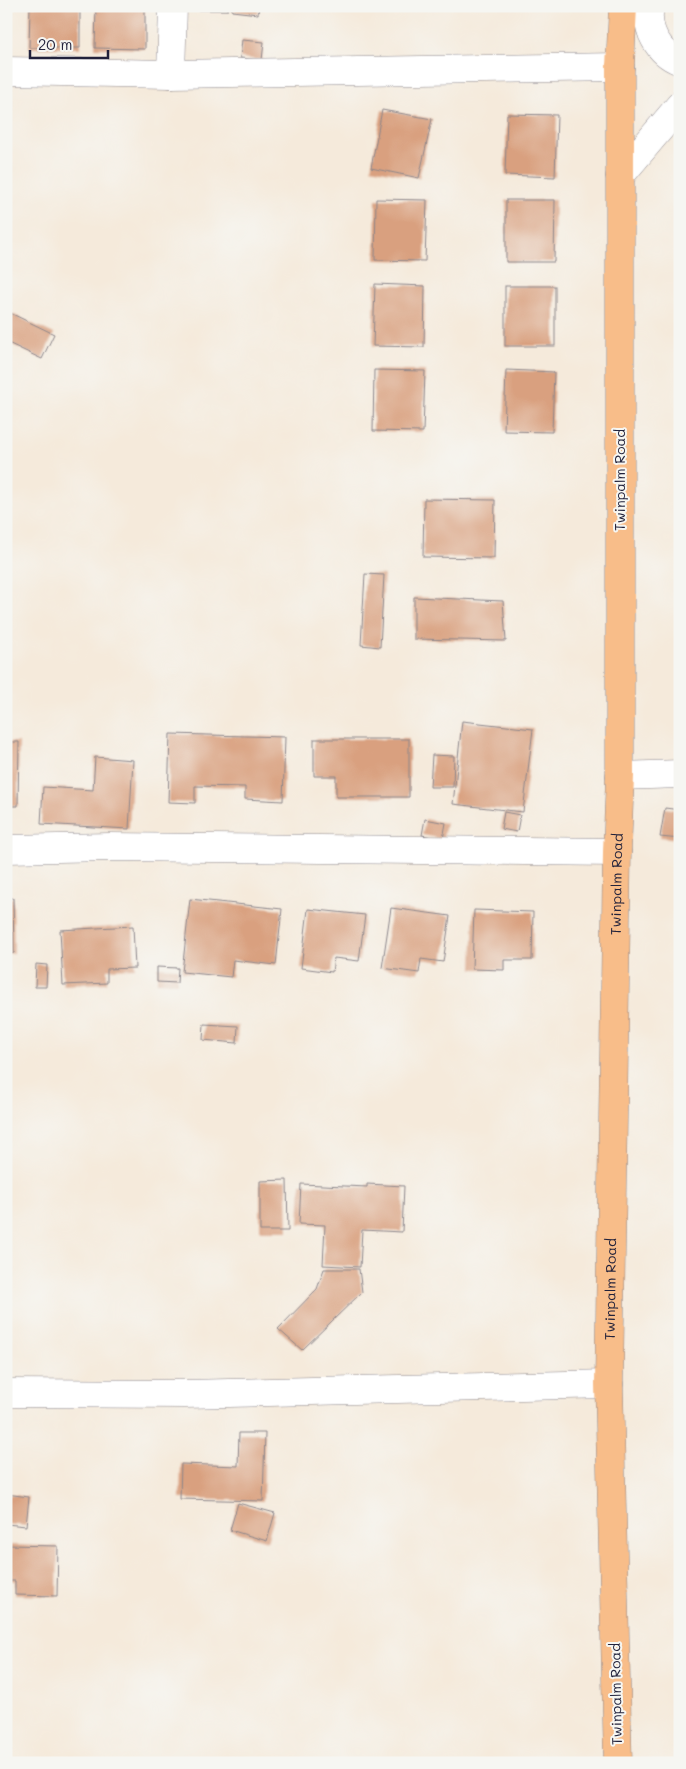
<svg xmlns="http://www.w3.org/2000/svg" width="686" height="1769" viewBox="0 0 686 1769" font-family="Mali,sans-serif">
	<rect width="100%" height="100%" fill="#f6f6f2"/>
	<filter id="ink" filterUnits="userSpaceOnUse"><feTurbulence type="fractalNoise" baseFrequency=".02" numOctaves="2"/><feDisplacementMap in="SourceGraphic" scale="10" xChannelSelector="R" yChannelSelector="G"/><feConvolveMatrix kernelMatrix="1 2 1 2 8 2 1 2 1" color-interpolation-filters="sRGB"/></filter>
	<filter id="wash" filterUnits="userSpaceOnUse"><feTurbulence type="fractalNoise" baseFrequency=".0096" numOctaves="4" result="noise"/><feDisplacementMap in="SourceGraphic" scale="20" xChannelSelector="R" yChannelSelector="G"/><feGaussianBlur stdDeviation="1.12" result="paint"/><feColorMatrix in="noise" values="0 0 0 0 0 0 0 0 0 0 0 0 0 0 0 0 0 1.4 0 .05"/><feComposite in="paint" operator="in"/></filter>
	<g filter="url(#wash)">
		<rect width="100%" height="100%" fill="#f5eadb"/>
		<g id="blocks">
			<!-- building -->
			<g fill="#d9a07f">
				<path d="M 30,6 L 80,6 L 80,48 L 29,48 Z"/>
				<path d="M 96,6 L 145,6 L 145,49 L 95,48 Z"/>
				<path d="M 199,6 L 229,6 L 228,10 L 199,10 Z"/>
				<path d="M 232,6 L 259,6 L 258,14 L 232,11 Z"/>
				<path d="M 242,40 L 264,42 L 262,60 L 240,58 Z"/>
				<path d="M 382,110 L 432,119 L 419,178 L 371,168 Z"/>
				<path d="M 507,114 L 557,115 L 555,177 L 505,175 Z"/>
				<path d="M 376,199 L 427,200 L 425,261 L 375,260 Z"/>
				<path d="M 506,200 L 555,200 L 554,262 L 506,262 Z"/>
				<path d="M 375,284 L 425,286 L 424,347 L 373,346 Z"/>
				<rect x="505" y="286" width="50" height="60"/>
				<path d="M 6,311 L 54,334 L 42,359 L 6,342 Z"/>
				<path d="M 374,370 L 425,371 L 423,432 L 373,431 Z"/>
				<path d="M 506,370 L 554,372 L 552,432 L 504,431 Z"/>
				<path d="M 424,499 L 495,500 L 494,558 L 423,557 Z"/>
				<path d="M 365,574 L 384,575 L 380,647 L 361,645 Z"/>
				<path d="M 414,597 L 503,601 L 506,641 L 414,639 Z"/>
				<path d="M 462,721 L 533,729 L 523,812 L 453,804 Z"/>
				<path d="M 170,734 L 285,737 L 283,801 L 245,799 L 245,787 L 195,786 L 195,803 L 168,802 Z"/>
				<path d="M 314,739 L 409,739 L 409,797 L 336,797 L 336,776 L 314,776 Z"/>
				<path d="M 6,742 L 19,742 L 18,806 L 6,806 Z"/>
				<path d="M 432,755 L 454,756 L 453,787 L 430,787 Z"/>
				<path d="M 95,757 L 133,760 L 129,829 L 41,824 L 43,787 L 93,790 Z"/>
				<path d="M 665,808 L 680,810 L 680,839 L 660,837 Z"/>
				<path d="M 504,812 L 520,815 L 517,832 L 501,829 Z"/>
				<path d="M 425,819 L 446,823 L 443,839 L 422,835 Z"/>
				<path d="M 6,898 L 13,898 L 14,953 L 6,954 Z"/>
				<path d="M 190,899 L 282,909 L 276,965 L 233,960 L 231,977 L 182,972 Z"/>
				<path d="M 391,908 L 450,916 L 443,962 L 421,959 L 419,973 L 382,968 Z"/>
				<path d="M 308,909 L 365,915 L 359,961 L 334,958 L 332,972 L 301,968 Z"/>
				<path d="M 474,910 L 533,912 L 532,960 L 504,960 L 504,970 L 472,969 Z"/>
				<path d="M 133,926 L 135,968 L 107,969 L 107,983 L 63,985 L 60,930 Z"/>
				<path d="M 36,964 L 47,965 L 46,987 L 35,987 Z"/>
				<path d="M 157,967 L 178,968 L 177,983 L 157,982 Z"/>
				<path d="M 204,1024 L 238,1026 L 237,1043 L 203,1040 Z"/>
				<path d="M 287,1180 L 288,1231 L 260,1231 L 260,1181 Z"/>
				<path d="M 301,1184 L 367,1187 L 367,1184 L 404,1186 L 402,1232 L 362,1230 L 360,1267 L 323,1265 L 325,1225 L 299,1224 Z"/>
				<path d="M 324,1269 L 359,1269 L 362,1292 L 302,1350 L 278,1329 L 317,1289 Z"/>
				<path d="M 239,1433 L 265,1433 L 263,1501 L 180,1499 L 181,1464 L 238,1466 Z"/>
				<path d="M 6,1494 L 29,1497 L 26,1526 L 6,1524 Z"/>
				<path d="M 238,1503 L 275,1513 L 267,1541 L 230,1530 Z"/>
				<path d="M 6,1545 L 58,1546 L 57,1596 L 15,1595 L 15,1581 L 6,1581 Z"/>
			</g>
		</g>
	</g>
	<g filter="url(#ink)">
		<use href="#blocks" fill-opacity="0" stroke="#8c868b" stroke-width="1"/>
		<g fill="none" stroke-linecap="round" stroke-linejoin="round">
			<defs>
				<g id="minor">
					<path d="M 650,6 C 645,29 658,53 680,61"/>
					<path d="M 6,71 L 171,74 L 620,67"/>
					<path d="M 171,74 L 173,6"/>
					<path d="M 620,176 L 680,105"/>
					<path d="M 620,776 L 680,774"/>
					<path d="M 6,849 L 110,847 L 617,852"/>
					<path d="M 6,1393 L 185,1394 L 609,1384"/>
				</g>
				<g id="major">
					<path id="s1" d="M 618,1763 L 609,1384 L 617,852 L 620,776 L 620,67 L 623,6"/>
				</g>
			</defs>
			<!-- minor casing -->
			<use href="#minor" stroke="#8c868b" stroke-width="29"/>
			<!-- major casing -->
			<use href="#major" stroke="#8c868b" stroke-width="29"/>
			<!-- minor -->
			<use href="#minor" stroke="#fff" stroke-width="28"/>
			<!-- major -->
			<use href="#major" stroke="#f8bd89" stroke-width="28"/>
		</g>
	</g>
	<g text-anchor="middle" stroke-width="4" stroke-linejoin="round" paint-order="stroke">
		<!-- street labels -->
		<g font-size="14" fill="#22223b" stroke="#f6f6f2">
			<text transform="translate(620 480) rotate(-90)" y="5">Twinpalm Road</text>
			<text dy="5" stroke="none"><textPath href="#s1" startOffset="879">Twinpalm Road</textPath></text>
			<text dy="5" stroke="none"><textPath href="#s1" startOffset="474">Twinpalm Road</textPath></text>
			<text transform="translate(616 1694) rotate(-91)" y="5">Twinpalm Road</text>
		</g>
	</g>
	<!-- margin -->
	<rect width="686" height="1769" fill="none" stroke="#f6f6f2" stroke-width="25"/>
	<!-- scale -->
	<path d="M30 50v8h78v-8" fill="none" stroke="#22223b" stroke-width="2.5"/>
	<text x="38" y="50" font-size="15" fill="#22223b" stroke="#f6f6f2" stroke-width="4" paint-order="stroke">20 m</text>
</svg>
